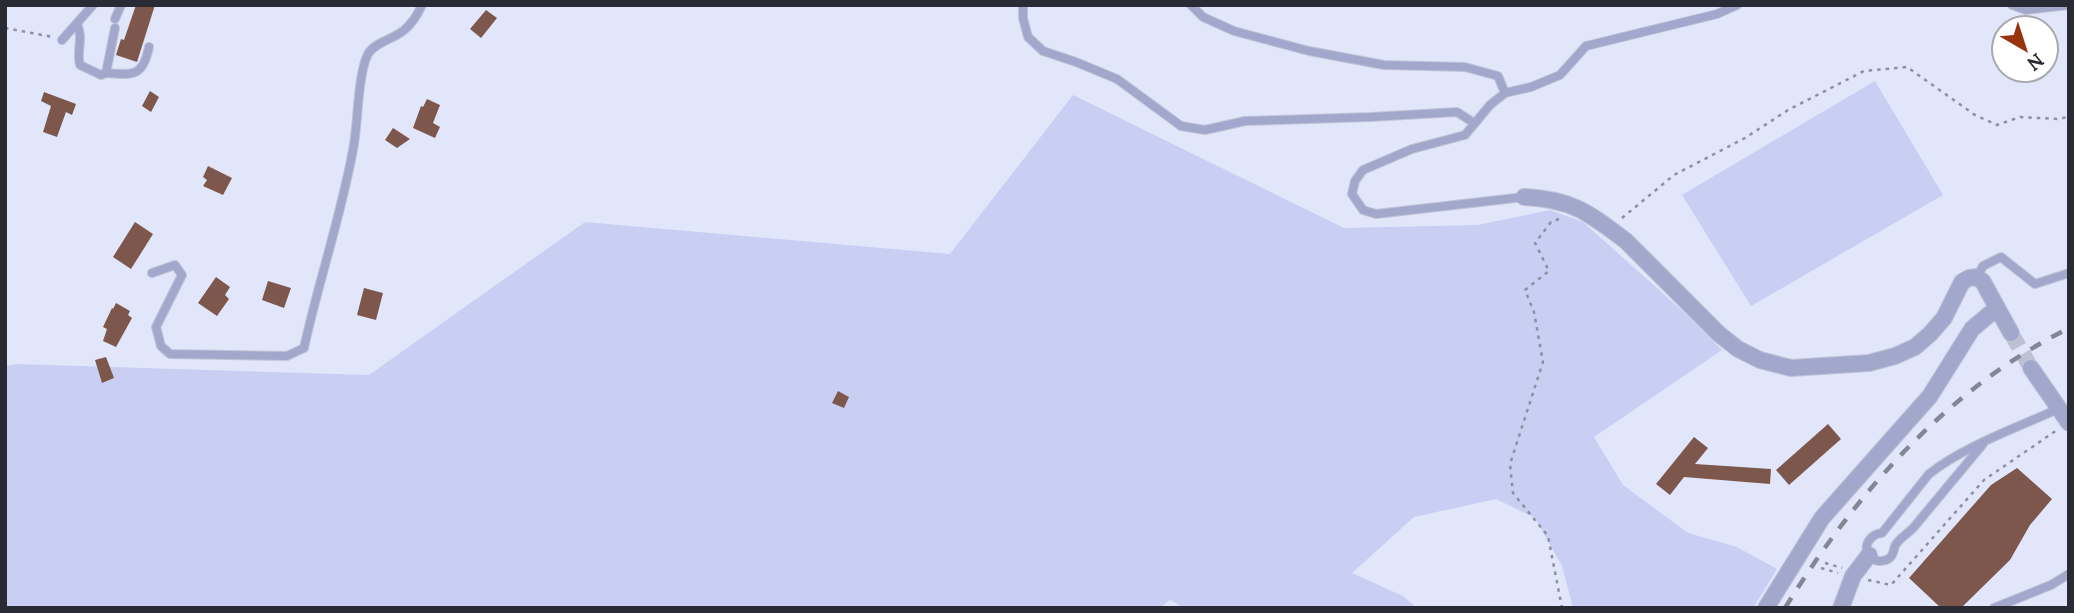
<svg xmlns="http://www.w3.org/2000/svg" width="2074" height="613" viewBox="0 0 2074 613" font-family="Lora,serif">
	<rect width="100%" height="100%" fill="#e2e6fb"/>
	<!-- green -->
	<g fill="#c8cff3">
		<path d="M 1875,81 L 1943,195 L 1751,306 L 1682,195 Z"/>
		<path d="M 1073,95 L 1344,228 L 1478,225 L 1550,210 L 1583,222 L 1686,314 L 1722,350 L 1594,437 L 1623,485 L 1688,533 L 1737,547 L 1777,569 L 1753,608 L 1573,608 L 1562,566 L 1535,518 L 1496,499 L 1414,517 L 1352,573 L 1403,596 L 1417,608 L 1185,608 L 1170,600 L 1160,608 L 5,608 L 5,366 L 16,364 L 369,375 L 585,222 L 950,254 Z"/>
	</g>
	<!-- building -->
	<g fill="#7d574b">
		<path d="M 136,5 L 155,5 L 137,62 L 116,55 L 121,39 L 124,40 Z"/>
		<path d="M 486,10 L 497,18 L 481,38 L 470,29 Z"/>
		<path d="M 150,91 L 159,97 L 151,112 L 142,106 Z"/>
		<path d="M 44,92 L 76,104 L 72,115 L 66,112 L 57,137 L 43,132 L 51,106 L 41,101 Z"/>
		<path d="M 427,99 L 440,105 L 433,123 L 440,127 L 435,138 L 413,128 L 421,106 L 423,107 Z"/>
		<path d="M 393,128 L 410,139 L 397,148 L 385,140 Z"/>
		<path d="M 208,166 L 232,178 L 223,195 L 203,186 L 207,180 L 203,177 Z"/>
		<path d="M 135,222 L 153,234 L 131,269 L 113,257 Z"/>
		<path d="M 216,277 L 230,287 L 225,295 L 229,299 L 217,316 L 198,303 Z"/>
		<path d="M 268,281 L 291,288 L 284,308 L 262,300 Z"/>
		<path d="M 364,288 L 383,293 L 376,320 L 357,315 Z"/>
		<path d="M 116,303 L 130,311 L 128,315 L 132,318 L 116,347 L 103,341 L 107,329 L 103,327 L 112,308 L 113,309 Z"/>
		<path d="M 106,357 L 114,378 L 102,383 L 95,360 Z"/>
		<path d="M 838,391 L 849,397 L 844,408 L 832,403 Z"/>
		<path d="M 1828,424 L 1841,439 L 1789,485 L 1776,470 Z"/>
		<path d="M 1694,437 L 1708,448 L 1695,464 L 1771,469 L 1770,484 L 1684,477 L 1670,495 L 1656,484 Z"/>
		<path d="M 2017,468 L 2052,499 L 2030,525 L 2010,560 L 1961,608 L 1941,608 L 1909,578 L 1991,485 Z"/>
	</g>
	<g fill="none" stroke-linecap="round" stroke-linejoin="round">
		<!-- minor-tunnel -->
		<path stroke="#bdc1d3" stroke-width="16" stroke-dasharray="16 8" stroke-linecap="butt" d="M 2011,333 L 2031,368"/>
		<defs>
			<g id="service">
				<path d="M 1023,5 L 1023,18 L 1028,37 L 1043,51 L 1076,62 L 1117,79 L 1181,126 L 1205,130 L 1245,121 L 1371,117 L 1457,112 L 1474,123"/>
				<path d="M 1191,5 L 1203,17 L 1234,31 L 1309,51 L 1384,65 L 1465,67 L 1498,76 L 1505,93"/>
				<path d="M 2012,5 L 2026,10 L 2069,5"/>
				<path d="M 115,19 L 121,5"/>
				<path d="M 77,24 C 84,38 76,51 80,65 L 101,75 L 106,73 L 115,28"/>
				<path d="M 62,40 L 93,5"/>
				<path d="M 106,73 C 133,75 143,77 149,47"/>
				<path d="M 1524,197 L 1376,214 L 1363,210 L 1352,194 L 1355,181 L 1363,170 L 1412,149 L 1465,135 L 1490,105 L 1505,93 L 1531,87 L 1560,75 L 1586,46 L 1717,14 L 1737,5"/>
				<path d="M 152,273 L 175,265 L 182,275 L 156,327 L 161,346 L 170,354 L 287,356 L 304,348 C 319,279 342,214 354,144 C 358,121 358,73 368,54 C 374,43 393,39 403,31 C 412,24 417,16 422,5"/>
				<path d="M 1977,277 L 1983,266 L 2001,257 L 2035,284 L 2069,273"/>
				<path d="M 1983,444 C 1960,472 1937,499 1914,527 C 1909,533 1898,539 1895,546 C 1893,551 1894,556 1888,559 C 1882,563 1873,561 1869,555 C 1862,544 1872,534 1882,533 L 1929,474 C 1964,446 2019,427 2060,408"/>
				<path d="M 1994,608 L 2051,585 L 2069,574"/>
			</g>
			<g id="minor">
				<path d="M 1524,197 C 1572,199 1589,213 1626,241 L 1719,334 L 1738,349 L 1760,360 L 1791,368 L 1869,363 L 1895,356 L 1915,347 L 1930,334 L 1944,318 L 1962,282 L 1969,278 L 1977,277 L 1983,282 L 2011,333"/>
				<path d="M 2031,368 L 2069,423"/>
				<path d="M 1766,608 L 1822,518 L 1930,396 L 1972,329 L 1997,308"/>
				<path d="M 1841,608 L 1853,576 L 1869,555"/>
			</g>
		</defs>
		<!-- service casing -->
		<use href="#service" stroke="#c1c4d7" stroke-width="10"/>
		<!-- minor casing -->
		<use href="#minor" stroke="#c1c4d7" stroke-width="18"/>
		<!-- path -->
		<g stroke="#8d909f" stroke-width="2.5" stroke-dasharray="3.5 5" stroke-linecap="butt">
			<path d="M 5,28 L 53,37"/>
			<path d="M 1622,218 L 1674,175 L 1745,138 L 1788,110 L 1864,71 L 1907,67 L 1975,115 L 1997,125 L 2020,117 L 2057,119 L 2069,117"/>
			<path d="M 1559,219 L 1551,222 L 1535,243 L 1549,271 L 1525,290 L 1534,312 L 1543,362 L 1510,464 L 1513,493 L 1548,536 L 1562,608"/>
			<path d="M 1825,563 L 1842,568"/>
			<path d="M 1821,568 L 1838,573"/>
			<path d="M 1868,580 L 1891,585 L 1984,480 L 2057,430"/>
		</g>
		<!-- service -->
		<use href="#service" stroke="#a2a8cb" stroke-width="8"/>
		<!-- minor -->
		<use href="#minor" stroke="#a2a8cb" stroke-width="16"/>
		<!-- rail -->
		<path stroke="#838695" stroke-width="4.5" stroke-dasharray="12 12" stroke-linecap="butt" d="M 1785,608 C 1856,493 1946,390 2069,328"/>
	</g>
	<!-- border -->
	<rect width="2074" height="613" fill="none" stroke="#292b34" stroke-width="14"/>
	<!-- north arrow -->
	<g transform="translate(2025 49) rotate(141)"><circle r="33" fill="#ffffff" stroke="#a9aaae" stroke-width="2"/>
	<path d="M0-5L12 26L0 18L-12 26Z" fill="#99330c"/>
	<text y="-10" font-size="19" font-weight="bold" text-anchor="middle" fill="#292b34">N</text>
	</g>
</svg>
